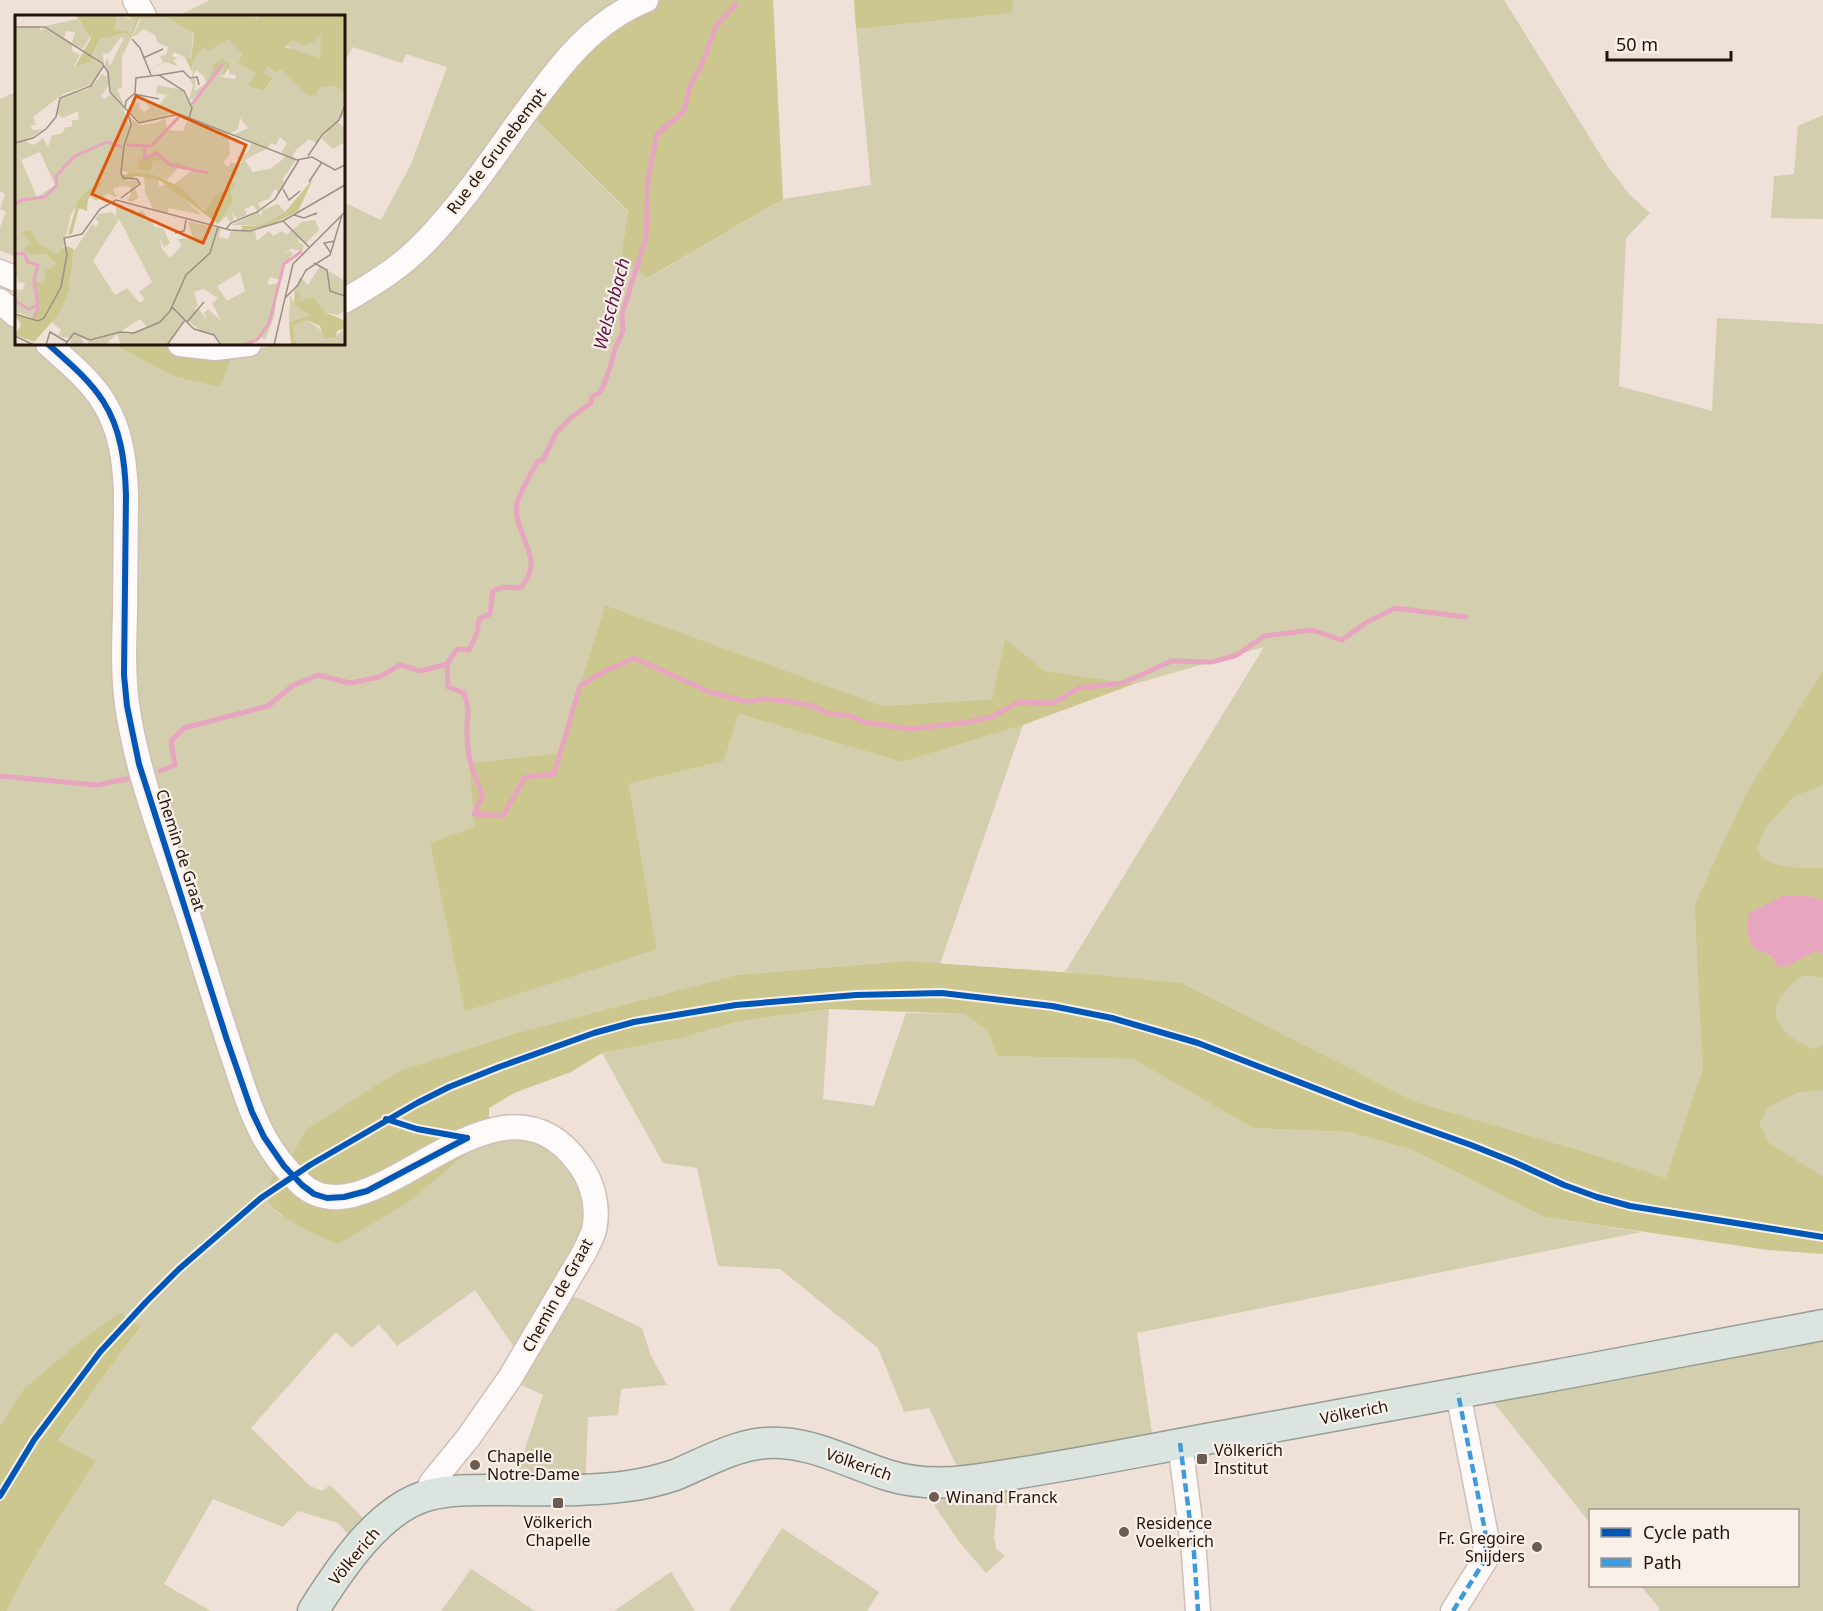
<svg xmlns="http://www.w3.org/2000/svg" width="1823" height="1611" viewBox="0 0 1823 1611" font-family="'Noto Sans',sans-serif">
	<rect width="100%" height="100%" fill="#f0e1d8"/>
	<!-- green -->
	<g fill="#d3cead">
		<path d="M 210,0 L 621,0 L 519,103 L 436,212 L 402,248 L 344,287 L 344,202 L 381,220 L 411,164 L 447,67 L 406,54 L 402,63 L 353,47 L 344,63 L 344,16 L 178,16 Z"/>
		<path d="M 1013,0 L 1504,0 L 1608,167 L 1630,195 L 1650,213 L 1626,238 L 1619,386 L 1712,411 L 1717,318 L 1823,324 L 1823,1211 L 1666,1178 L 1602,1157 L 1416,1102 L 1182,983 L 1065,972 L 1264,647 L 1134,684 L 1045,671 L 1005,640 L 992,699 L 883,706 L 605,605 L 559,753 L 469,763 L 657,949 L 629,784 L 724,761 L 739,714 L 902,762 L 1023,725 L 940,964 L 906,961 L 736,975 L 517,1033 L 401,1070 L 290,1158 L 278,1143 L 248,1082 L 135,711 L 132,463 L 63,344 L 113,344 L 173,376 L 232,356 L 256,351 L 273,344 L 344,344 L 344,309 L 532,116 L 628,212 L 621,258 L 649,278 L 783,199 L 871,185 L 856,29 L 1011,13 Z"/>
		<path d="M 16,92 L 16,257 L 0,250 L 0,227 L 6,212 L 0,209 L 5,194 L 0,191 L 0,99 Z"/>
		<path d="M 1823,115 L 1823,219 L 1771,218 L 1774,176 L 1794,174 L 1798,126 Z"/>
		<path d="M 0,313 L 16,327 L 16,344 L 35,344 L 54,361 L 100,414 L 113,447 L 119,677 L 279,1170 L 268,1202 L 279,1214 L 307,1230 L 410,1201 L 465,1155 L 476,1143 L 523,1137 L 558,1152 L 580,1186 L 587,1212 L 576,1252 L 553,1292 L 581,1299 L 642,1328 L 651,1356 L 667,1385 L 621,1389 L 618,1415 L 588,1417 L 585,1490 L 511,1490 L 543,1395 L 504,1377 L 518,1353 L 475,1290 L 397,1346 L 379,1324 L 352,1348 L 336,1332 L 251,1428 L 310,1486 L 322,1491 L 330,1485 L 365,1520 L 349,1535 L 338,1523 L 298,1511 L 283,1527 L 213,1499 L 164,1584 L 211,1611 L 7,1611 C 32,1559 64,1510 96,1461 L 58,1442 L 119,1355 L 141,1328 L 25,1389 L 0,1426 Z"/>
		<path d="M 829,1009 L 823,1099 L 874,1106 L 906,1013 L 965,1014 L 988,1031 L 997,1056 L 1133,1059 L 1253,1128 L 1348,1132 L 1413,1150 L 1544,1217 L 1642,1232 L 1137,1333 L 1153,1440 L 960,1473 L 929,1408 L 904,1412 L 878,1348 L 780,1269 L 718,1266 L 697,1168 L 663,1163 L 602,1053 L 679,1038 L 740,1021 Z"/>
		<path d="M 1823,1335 L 1823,1611 L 1657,1611 L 1660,1609 L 1641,1586 L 1798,1586 L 1798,1510 L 1590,1510 L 1590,1523 L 1490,1398 Z"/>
		<path d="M 1008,1488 L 1009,1504 L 997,1504 L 994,1537 L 996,1549 L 1005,1556 L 986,1573 L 960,1543 L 935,1506 L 935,1502 L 941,1496 Z"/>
		<path d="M 782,1528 L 879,1592 L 867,1611 L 729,1611 Z"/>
		<path d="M 471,1569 L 535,1611 L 441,1611 Z"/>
		<path d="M 671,1572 L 695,1611 L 614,1611 Z"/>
	</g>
	<!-- forest -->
	<g fill="#ccc68f">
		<path d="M 661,0 L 773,0 L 783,199 L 648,278 L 621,258 L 628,211 L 532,116 L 569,66 L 631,13 Z"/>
		<path d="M 854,0 L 1013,0 L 1012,13 L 856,29 Z"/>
		<path d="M 113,344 L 158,344 L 187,354 L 232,356 L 220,387 L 173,376 Z"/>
		<path d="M 605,605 L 883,706 L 992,699 L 1005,639 L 1045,671 L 1134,684 L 1023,725 L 902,762 L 739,714 L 724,761 L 629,784 L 657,949 L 465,1011 L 430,843 L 475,827 L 469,763 L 559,753 Z"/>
		<path d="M 1823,671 L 1823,785 L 1794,796 L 1765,828 L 1757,848 C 1758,850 1759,854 1761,856 C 1774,870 1806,868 1823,868 L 1823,900 L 1807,896 L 1784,895 L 1749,913 L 1753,948 L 1789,965 L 1816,951 L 1823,953 L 1823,977 C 1817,977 1810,975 1804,976 C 1796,978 1791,985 1786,991 C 1760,1016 1788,1040 1813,1049 L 1823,1045 L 1823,1090 L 1798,1092 L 1768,1107 L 1759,1124 L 1769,1143 L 1823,1177 L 1823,1254 L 1768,1250 L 1544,1217 L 1413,1150 L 1348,1132 L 1253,1128 L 1133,1059 L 997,1056 L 988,1031 L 965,1014 L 829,1009 L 740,1021 L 680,1038 L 602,1053 L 571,1072 L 514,1093 L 489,1108 L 489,1141 L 476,1143 L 465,1155 L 410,1201 L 338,1244 C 313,1233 286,1223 268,1202 L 271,1179 L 290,1158 L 307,1129 L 401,1070 L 517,1033 L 736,975 L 906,961 L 1089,974 L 1182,983 L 1416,1102 L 1602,1157 L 1666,1178 L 1703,1069 L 1699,1001 L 1695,904 L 1746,794 Z"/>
		<path d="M 120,1313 L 141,1327 L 119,1355 L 58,1441 L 96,1461 C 64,1510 32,1558 7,1611 L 0,1611 L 0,1426 L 24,1389 L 82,1340 Z"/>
	</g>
	<!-- water -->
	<path fill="#e7a5c0" d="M 1784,895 L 1807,896 L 1823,900 L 1823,953 L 1816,951 L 1789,965 L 1778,968 L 1772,956 L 1753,948 L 1747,931 L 1749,913 Z"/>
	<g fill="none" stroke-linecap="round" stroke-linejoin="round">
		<!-- stream -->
		<g stroke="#e7a5c0" stroke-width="5">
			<path d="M 447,664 L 448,687 L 464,693 C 471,712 466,716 467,735 C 467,758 474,774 483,795 L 474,814 L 503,816 L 525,777 L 554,774 L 580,686 L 603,672 L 634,658 L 710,692 L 748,702 L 762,699 L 788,701 L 813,706 L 827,713 L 850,716 L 865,722 L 910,729 L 968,722 L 991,717 L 1019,702 L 1053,703 L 1079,688 L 1123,683 L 1172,661 L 1212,662 L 1237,655 L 1264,636 L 1312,630 L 1342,640 L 1367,622 L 1395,608 L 1466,617"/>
			<path d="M 160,771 L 175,765 L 171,741 L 184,728 L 268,706 L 292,686 L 318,675 L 350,683 L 379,677 L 400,665 L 421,671 L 447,664 L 457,649 L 469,650 L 477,633 L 479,619 L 490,614 L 493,591 L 503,587 L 521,588 C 525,582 530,575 531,567 C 533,547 513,526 517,503 C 519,495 533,469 538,461 L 543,460 L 556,433 L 572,417 L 591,403 L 592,397 L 599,393 L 603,387 L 612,361 L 615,349 L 623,331 L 622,314 L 646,238 L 648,178 L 657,134 L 684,111 L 689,88 L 702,64 L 716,26 L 736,4"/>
			<path d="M 0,776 L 97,785 L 136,777"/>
		</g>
		<defs>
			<g id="minor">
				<path d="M 135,0 L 144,16"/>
				<path d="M 0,272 L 16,279"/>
				<path d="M 0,301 L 16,315"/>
				<path d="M 344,301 C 375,283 403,266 428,239 C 464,201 494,156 525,113 C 559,67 590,23 646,0"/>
				<path d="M 48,344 C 67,361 89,379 103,401 C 121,429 125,462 126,495 C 126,535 125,574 125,614 C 124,644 123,674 127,704 C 137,777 168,851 190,921 C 205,968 219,1015 235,1062 C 243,1087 251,1112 263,1135 C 273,1154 286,1170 301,1184 C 373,1249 496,1047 580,1165 C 593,1183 599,1208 594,1230 C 592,1237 588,1244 585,1251 L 510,1378 L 468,1438 L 432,1482 L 426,1495"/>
				<path d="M 180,344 L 215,348 L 249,344"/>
				<path d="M 1180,1443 L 1194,1553 L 1198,1611"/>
				<path d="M 1453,1611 L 1485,1560 L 1486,1536 L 1458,1393"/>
			</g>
			<path id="major" d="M 313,1611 C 339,1570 379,1508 429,1495 C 453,1489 477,1490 501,1490 C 543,1490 586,1492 628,1486 C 644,1484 660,1480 675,1475 C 709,1461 742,1440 781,1443 C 818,1445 852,1464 887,1475 C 912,1483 940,1484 966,1481 C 1056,1469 1145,1450 1234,1434 C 1430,1399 1627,1362 1823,1325"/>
		</defs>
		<!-- minor casing -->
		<use href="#minor" stroke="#cfbfb6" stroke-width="27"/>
		<!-- major casing -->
		<use href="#major" stroke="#959c93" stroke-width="33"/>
		<!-- minor -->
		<use href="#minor" stroke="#fdfaf9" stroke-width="24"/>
		<!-- major -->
		<use href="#major" stroke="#dce4e0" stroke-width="30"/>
		<!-- quiet -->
		<g stroke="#3c9add" stroke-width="4.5" stroke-dasharray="9 4.5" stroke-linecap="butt">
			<path d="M 1180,1443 L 1194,1553 L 1198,1611"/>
			<path d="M 1453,1611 L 1485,1560 L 1486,1536 L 1458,1393"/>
		</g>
		<defs>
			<g id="cycleway">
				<path d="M 48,344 C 67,361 89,379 103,401 C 121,429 125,462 126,495 L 124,675 L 127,706 L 139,764 L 227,1040 L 252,1112 L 264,1137 L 284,1166 L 302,1185 L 314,1194 L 327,1198 L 344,1197 L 367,1191 L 467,1138"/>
				<path d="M 386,1119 L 417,1129 L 467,1138"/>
				<path d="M 0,1496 L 34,1440 L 100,1352 L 146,1302 L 179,1269 L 261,1198 L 310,1165 L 417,1103 L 449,1087 L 499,1067 L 594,1033 L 634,1022 L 736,1005 L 856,995 L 942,993 L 1052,1006 L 1112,1018 L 1198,1043 L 1361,1106 L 1471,1145 L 1516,1163 L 1564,1185 L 1597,1197 L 1630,1206 L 1823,1237"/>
			</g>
		</defs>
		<!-- cycleway casing -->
		<use href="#cycleway" stroke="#faf0ea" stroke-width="10"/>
		<!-- cycleway -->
		<use href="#cycleway" stroke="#0057b8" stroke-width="6"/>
	</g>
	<!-- markers -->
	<g fill="#6b5b51" stroke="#faf0ea" stroke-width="2">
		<rect x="1196" y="1453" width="12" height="12" rx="3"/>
		<circle cx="475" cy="1465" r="6"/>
		<circle cx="934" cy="1497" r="6"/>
		<rect x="552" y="1497" width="12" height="12" rx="3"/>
		<circle cx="1124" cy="1532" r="6"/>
		<circle cx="1537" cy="1547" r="6"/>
	</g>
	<g text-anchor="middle" stroke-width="4.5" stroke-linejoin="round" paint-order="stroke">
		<!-- street labels -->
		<g font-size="16" fill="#231309" stroke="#faf0ea">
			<text transform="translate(496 151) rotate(-53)" y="6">Rue de Grunebempt</text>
			<text transform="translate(181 850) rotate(72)" y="6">Chemin de Graat</text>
			<text transform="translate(557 1295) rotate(-61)" y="6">Chemin de Graat</text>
			<text transform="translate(1354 1412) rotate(-11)" y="6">Völkerich</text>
			<text transform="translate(859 1464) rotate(19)" y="6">Völkerich</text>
			<text transform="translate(354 1556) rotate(-50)" y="6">Völkerich</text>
		</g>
		<!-- poi labels -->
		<g font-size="16" fill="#231309" stroke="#faf0ea" text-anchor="start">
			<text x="1214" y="1456">Völkerich<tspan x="1214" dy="18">Institut</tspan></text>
			<text x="487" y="1462">Chapelle<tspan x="487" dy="18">Notre-Dame</tspan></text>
			<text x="946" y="1503">Winand Franck</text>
			<text x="558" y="1528" text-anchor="middle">Völkerich<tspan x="558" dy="18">Chapelle</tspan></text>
			<text x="1136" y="1529">Residence<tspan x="1136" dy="18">Voelkerich</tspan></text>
			<text x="1525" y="1544" text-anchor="end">Fr. Gregoire<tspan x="1525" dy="18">Snijders</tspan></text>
		</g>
		<!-- water labels -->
		<g font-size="18" font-style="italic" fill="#5f123e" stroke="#faf0ea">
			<text transform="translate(612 304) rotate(-75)" y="6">Welschbach</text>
		</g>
	</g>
	<!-- overview -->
	<g transform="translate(15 15)">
		<rect width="330" height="330" fill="#f0e1d8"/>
		<path d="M 102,0 L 120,4 L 117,21 L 100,15 ZM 157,0 L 330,0 L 330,27 L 318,33 L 306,29 L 305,44 L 278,36 L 270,29 L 213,24 L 227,39 L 223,48 L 241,59 L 232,71 L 249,76 L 258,64 L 249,59 L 253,51 L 261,58 L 266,55 L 292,80 L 301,80 L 305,72 L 320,71 L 330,77 L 330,99 L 322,107 L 330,113 L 330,127 L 318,134 L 306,123 L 314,116 L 312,114 L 302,128 L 294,124 L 281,135 L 277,142 L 281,145 L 267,165 L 271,169 L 264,178 L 260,174 L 254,184 L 243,188 L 246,194 L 242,196 L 238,190 L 230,194 L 232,200 L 222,204 L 217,198 L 219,205 L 215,207 L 211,201 L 205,207 L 190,199 L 159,169 L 179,154 L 155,148 L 141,134 L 134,142 L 129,140 L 122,155 L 135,156 L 138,146 L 146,144 L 163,153 L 152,165 L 106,156 L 108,165 L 124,166 L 120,174 L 124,183 L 116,187 L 112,185 L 116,180 L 115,172 L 105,171 L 98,174 L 102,183 L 93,178 L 88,181 L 92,188 L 84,184 L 81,186 L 75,181 L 93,165 L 79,170 L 56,199 L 48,235 L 41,239 L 24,228 L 15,214 L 6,217 L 17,228 L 8,234 L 16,240 L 31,239 L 41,249 L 30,256 L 30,268 L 18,265 L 22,289 L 18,303 L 0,297 L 0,274 L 8,275 L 10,268 L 3,267 L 0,255 L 0,12 L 24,12 L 30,24 L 26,15 L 29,13 L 57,29 L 57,36 L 65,40 L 59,52 L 77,42 L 87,50 L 78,69 L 48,79 L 18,102 L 21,110 L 15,110 L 18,115 L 29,114 L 10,126 L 19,130 L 28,123 L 33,132 L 37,120 L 46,119 L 51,112 L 57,112 L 57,105 L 64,105 L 63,96 L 48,103 L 42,99 L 46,82 L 73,74 L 79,69 L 87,59 L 94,63 L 93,71 L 86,81 L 89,84 L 96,79 L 108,92 L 115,114 L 115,102 L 124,110 L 141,108 L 150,103 L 153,115 L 168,116 L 172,106 L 182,109 L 159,98 L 126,108 L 114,96 L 117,87 L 125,88 L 124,93 L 129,97 L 135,93 L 130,87 L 144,90 L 152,80 L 141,78 L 143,70 L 167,75 L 175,90 L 181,83 L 174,85 L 178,70 L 175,64 L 180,64 L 180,76 L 191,68 L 189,61 L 181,55 L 177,63 L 178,47 L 188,33 L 201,32 L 190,23 L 178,16 L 176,45 L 159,37 L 157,41 L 163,43 L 158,45 L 163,51 L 150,47 L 135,56 L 148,47 L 145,41 L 151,40 L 153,32 L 143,28 L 140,20 L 129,14 L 117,23 L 126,3 L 151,2 L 173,12 ZM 209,43 L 214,50 L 214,59 L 221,60 L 220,64 L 205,62 L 213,51 L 211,48 L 194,70 L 198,48 ZM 225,103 L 233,113 L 218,120 L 237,128 L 232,138 L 222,142 L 228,147 L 223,150 L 216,147 L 213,152 L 208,148 L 215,139 L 213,119 L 223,114 ZM 265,122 L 272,128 L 266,138 L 270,140 L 268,144 L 255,154 L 238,157 L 230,145 L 253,133 L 256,128 L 261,130 ZM 25,137 L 40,170 L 22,182 L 6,145 ZM 62,4 L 76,20 L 68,34 L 57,28 L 60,17 L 51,16 L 49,23 L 30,11 ZM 110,18 L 116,23 L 107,42 L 107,73 L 102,74 L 109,90 L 96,77 L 90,50 L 92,42 L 95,51 L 109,23 L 106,22 L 94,38 L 88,39 L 89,49 L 78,41 L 85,24 ZM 129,161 L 144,165 L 144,172 L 152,169 L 187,200 L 154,193 L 152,199 L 139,196 L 130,177 ZM 107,189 L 111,196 L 119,194 L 120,199 L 127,195 L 131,201 L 128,205 L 135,204 L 140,212 L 148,213 L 155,228 L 149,233 L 144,221 L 147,234 L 155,243 L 167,230 L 162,224 L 178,223 L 173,206 L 206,214 L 204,222 L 213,224 L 216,216 L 240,216 L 242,226 L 254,216 L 258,221 L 267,216 L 271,220 L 287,207 L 300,205 L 304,215 L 290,229 L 284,224 L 283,227 L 289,230 L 287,236 L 276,234 L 267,240 L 275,236 L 278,239 L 270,249 L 265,265 L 254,262 L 253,270 L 264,268 L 259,302 L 250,325 L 246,322 L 235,330 L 207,330 L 201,321 L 187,317 L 170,303 L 152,330 L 106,330 L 102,319 L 90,330 L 71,330 L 74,327 L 66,322 L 70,330 L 56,330 L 55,323 L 43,321 L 46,315 L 37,307 L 54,276 L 59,236 L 77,209 L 81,212 L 84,207 L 80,204 L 84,199 L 96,197 L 101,201 L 101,192 ZM 104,204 L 137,267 L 124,277 L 130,284 L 125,288 L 112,273 L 100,280 L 78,246 ZM 225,257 L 230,276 L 212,286 L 202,271 ZM 188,274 L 203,283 L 197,288 L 206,306 L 193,294 L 189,298 L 192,306 L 184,294 L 179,294 L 183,291 L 179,277 ZM 125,304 L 133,313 L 112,319 L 105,317 ZM 263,189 L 270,197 L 247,210 L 217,210 L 244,197 L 246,202 L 247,195 ZM 305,251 L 330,266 L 330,295 L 323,300 L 309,297 L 298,282 L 283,286 L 280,274 L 285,262 L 293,270 ZM 275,280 L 281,292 L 295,296 L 296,300 L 274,307 ZM 292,305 L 318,324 L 330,313 L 330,328 L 285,330 L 279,324 L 277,311 Z" fill="#d3cead" fill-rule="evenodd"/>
		<path d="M 64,0 L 102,0 L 100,15 L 111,16 L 116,21 L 120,5 L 111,0 L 239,0 L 242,6 L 245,0 L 330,0 L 330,77 L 320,71 L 305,72 L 301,80 L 292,80 L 266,55 L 261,58 L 253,51 L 249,59 L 258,63 L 249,76 L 232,71 L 241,59 L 223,48 L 227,39 L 213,24 L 195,35 L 188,33 L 178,47 L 177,56 L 170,42 L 176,45 L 179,18 L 151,2 L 124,4 L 116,23 L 110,18 L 85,24 L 75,46 L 60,52 L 76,23 L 62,2 ZM 306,19 L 305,43 L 270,32 L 277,25 L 288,30 L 298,27 ZM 208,43 L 214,49 L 214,53 L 206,63 L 211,48 L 194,70 L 198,49 ZM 141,134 L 155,148 L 164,147 L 171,153 L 155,152 L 146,145 L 138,146 L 135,156 L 122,155 L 124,144 L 134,142 ZM 116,157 L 139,160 L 166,172 L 190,197 L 199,182 L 222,167 L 215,177 L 218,186 L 203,209 L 144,165 L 122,161 L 108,166 L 105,162 ZM 93,164 L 73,184 L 72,196 L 64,193 L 57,219 L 53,220 L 63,185 L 79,170 ZM 298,164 L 283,196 L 256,210 L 228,216 L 226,211 L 247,210 L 270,197 ZM 15,214 L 24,228 L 41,239 L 51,231 L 59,234 L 54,276 L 43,300 L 19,327 L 0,320 L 6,310 L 0,300 L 18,303 L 22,289 L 18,265 L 29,268 L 30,256 L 41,249 L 31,239 L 16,240 L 8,234 L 16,228 L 6,217 ZM 280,274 L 286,281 L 283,286 L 298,282 L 310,297 L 330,306 L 330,313 L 322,316 L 321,323 L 309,323 L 305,311 L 292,305 L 278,311 L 279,324 L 285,330 L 276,330 L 274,307 L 296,300 L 279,290 Z" fill="#ccc68f" fill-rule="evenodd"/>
		<path fill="none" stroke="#e7a5c0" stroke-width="3" d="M 177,89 L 208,49M 112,130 L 136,131 L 164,102M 130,133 L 129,144 L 141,138 L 156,150 L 193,158M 0,190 L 6,185 L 30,182 L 42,170 L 41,161 L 60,141 L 92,127 L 107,132M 0,239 L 9,238 L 13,247 L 23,250 L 19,265 L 23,292 L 19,303M 0,286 L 14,294 L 22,290M 227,330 L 242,325 L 254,308 L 269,249 L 287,236"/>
		<path fill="none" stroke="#9e8f85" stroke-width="1.5" d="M 0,12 L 30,12 L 87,48 L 93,57 L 95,77 L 124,108 L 164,99 L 282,145 L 297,142 L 320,155 L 330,150M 117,24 L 125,33 L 136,60M 128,43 L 148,34M 144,60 L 168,56 L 175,63 L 182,62 L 184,70M 119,79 L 144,84M 110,93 L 111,86 L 120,78 L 121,63 L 144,60 L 169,76 L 177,93 L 174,103M 0,128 L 18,123 L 31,114 L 41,102 L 45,83 L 76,71 L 89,50M 293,141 L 307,120 L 324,105 L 330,90M 294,167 L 307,147M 268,174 L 274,185 L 285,176M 106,183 L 125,169 L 122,164 L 109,163 L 106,158 L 109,131 L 116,110 L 113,99M 279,200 L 289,203 L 302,198 L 299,200M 268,206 L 294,232M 211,214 L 216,208 L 242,197 L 260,184 L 284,145M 160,218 L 169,216 L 171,205M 316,238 L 309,228 L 320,226M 299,248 L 312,255 L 315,276 L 330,281M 270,283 L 283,270 L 291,255 L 315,240 L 327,200M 157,292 L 179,314 L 199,320 L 206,330M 0,299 L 23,306 L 29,303 L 46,272 L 52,240 L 49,223 L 67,219 L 85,194 L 101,185 L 215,215 L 235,216 L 268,206 L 330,170M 172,307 L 189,287M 0,321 L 19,330M 31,330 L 35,317 L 52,327M 50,330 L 59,318 L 75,325 L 105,317 L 119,318 L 145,307 L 155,296 L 171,260 L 195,238 L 203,212M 152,330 L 170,305M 259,330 L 278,249 L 330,197"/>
		<path fill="#de560c" fill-opacity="0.15" stroke="#de560c" stroke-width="3" d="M 121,81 L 231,130 L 188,228 L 77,179 Z"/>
		<rect width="330" height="330" fill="none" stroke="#231309" stroke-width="3"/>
	</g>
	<!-- legend -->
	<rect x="1589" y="1509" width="210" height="78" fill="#faf0ea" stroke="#a49890" stroke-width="1.5"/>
	<rect x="1601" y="1528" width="30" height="9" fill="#0057b8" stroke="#a49890" stroke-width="1.5"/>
	<text x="1643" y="1539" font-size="18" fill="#231309">Cycle path</text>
	<rect x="1601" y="1558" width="30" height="9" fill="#3c9add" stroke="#a49890" stroke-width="1.5"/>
	<text x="1643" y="1569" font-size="18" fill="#231309">Path</text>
	<!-- scale -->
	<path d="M1607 51v9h124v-9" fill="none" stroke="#231309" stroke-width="3"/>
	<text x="1616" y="51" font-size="18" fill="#231309" stroke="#faf0ea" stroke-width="4.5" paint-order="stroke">50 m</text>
</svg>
